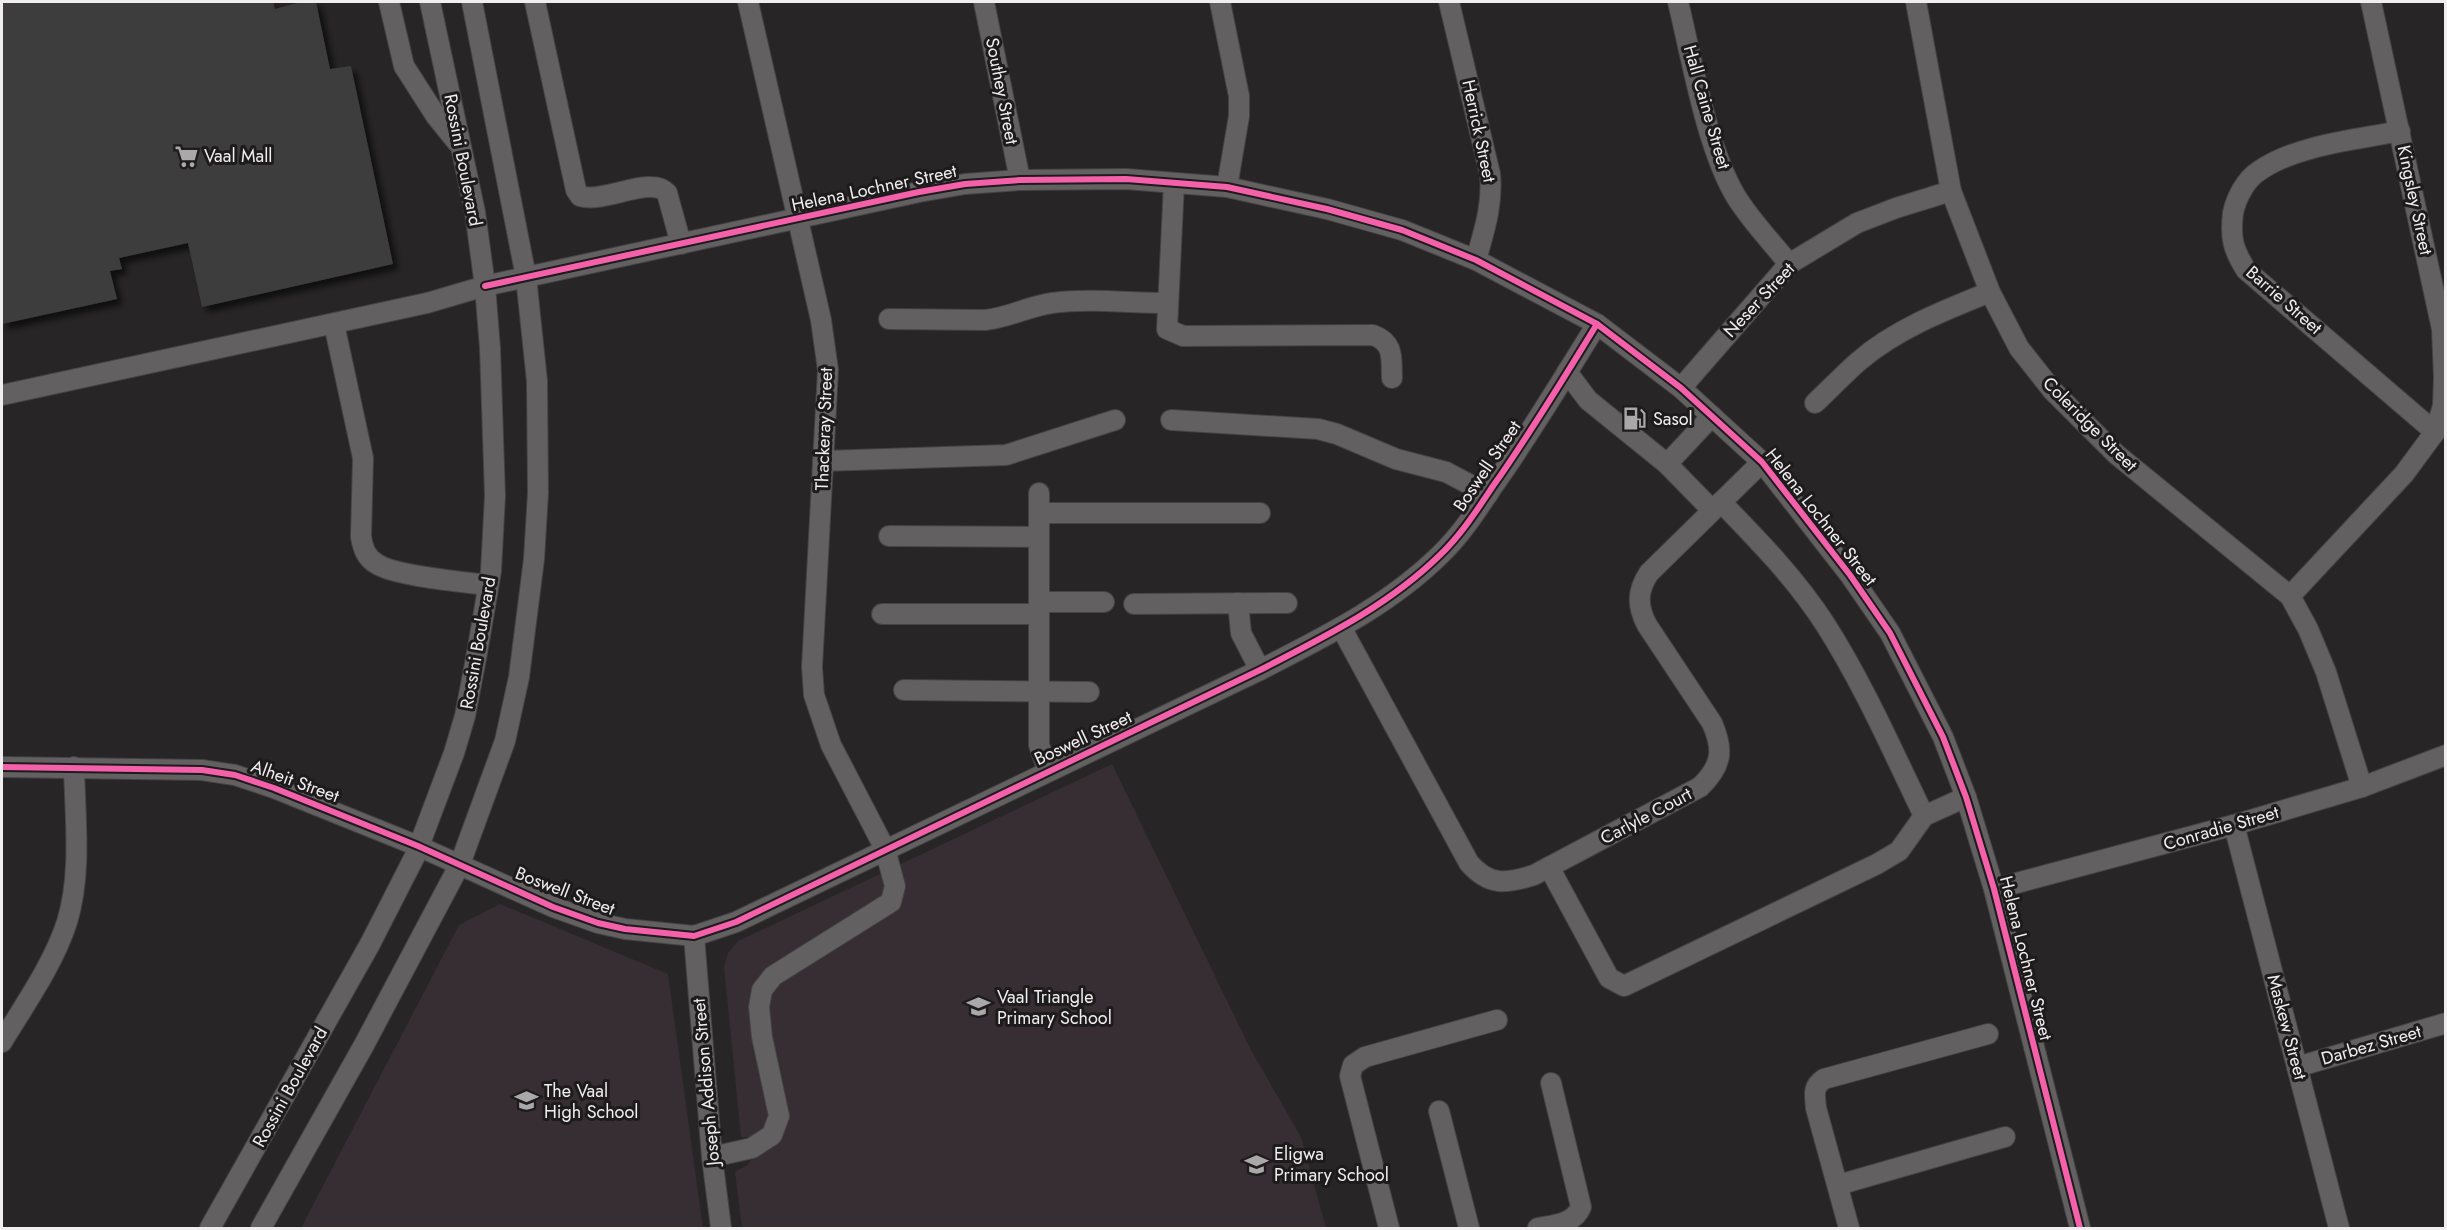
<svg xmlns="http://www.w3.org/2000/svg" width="2447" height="1230" viewBox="0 0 2447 1230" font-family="Jost,sans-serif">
	<defs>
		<filter id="shadow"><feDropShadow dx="5.5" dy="5.5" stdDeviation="3" flood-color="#0009"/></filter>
	</defs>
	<rect width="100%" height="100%" fill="#272526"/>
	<!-- built -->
	<g fill="#362e32">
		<path d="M 1112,764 L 1250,1048 L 1301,1137 L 1326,1228 L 742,1228 L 735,1172 L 747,1165 L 753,1158 L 751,1137 L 741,1137 L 724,967 L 728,953 L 738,941 Z"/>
		<path d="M 500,904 L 668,974 L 703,1228 L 301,1228 L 459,925 Z"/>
	</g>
	<!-- building -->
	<path fill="#3e3c3d" filter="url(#shadow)" d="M 2,2 L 273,2 L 275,9 L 301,2 L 316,2 L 330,69 L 351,66 L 393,264 L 202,307 L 188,243 L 119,258 L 122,269 L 110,271 L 117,299 L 2,324 Z"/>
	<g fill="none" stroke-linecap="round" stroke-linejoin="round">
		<defs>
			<g id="minor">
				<path d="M 389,2 L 404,66 L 436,116 L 457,142"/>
				<path d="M 535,2 L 576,190 L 580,196 C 603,204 651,175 667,193 L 681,244"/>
				<path d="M 984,2 L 1020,180"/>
				<path d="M 1220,2 L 1239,96 L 1239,116 L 1227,187"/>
				<path d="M 1449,2 L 1490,174 C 1493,205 1484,231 1476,260"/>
				<path d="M 1678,2 C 1692,59 1706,145 1735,195 C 1750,220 1771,241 1789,264"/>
				<path d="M 1916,2 L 1951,191 L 1990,292 L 2019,348 L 2053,391 L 2116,454 L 2290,596 L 2308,629 L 2326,672 L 2362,787"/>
				<path d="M 2400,131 C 2356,140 2296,145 2259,171 C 2246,179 2236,198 2233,213 C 2230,238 2233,249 2246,270 L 2435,432"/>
				<path d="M 1174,183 L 1167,329 L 1183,336 L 1373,335 C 1395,343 1391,359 1392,378"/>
				<path d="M 889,319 L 985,320 C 1008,318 1029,306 1052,303 C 1089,298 1130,303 1167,303"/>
				<path d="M 334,324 L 363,458 L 361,537 C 363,548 366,558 377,564 C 395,576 464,582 488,585"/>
				<path d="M 1567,372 L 1588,400 L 1667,464 L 1712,416"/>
				<path d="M 1681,388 L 1789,264 L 1857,223 L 1896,208 L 1951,191"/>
				<path d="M 2,395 L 427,303 L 485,286 L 919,192 L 965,184 L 1020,180 L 1126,179 L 1227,187 L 1327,209 L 1402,230 L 1476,260 L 1597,324 L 1681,388 L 1762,462 L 1850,575 L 1890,633 L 1943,737 L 1966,797 L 1994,889 L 2080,1228"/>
				<path d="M 1815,403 C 1830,389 1844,374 1859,361 C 1896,329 1945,310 1990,292"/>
				<path d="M 1171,420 L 1318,429 L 1337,434 L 1396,459 L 1446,472 L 1488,494"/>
				<path d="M 823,461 L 1006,455 L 1115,420"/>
				<path d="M 1667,464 L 1712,510"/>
				<path d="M 1039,493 L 1039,745 L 1048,771"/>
				<path d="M 1721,502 C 1758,540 1796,579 1825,624 C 1864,685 1893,752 1924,816"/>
				<path d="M 1039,513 L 1260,513"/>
				<path d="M 889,536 L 1039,537"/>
				<path d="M 2290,596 L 2404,474 L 2435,432 L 2443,406 L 2444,377 L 2442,329 L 2371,2"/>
				<path d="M 1039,602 L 1104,602"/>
				<path d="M 1238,603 L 1241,633 L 1260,670"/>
				<path d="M 1134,604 L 1287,603"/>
				<path d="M 882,614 L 1039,614"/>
				<path d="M 1342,629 L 1469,863 C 1489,886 1506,884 1534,875 L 1700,787 C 1722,766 1724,750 1712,723 L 1647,625 C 1637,606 1637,591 1649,573 L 1762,462"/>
				<path d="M 904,690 L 1089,692"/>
				<path d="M 2,767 L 202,770 L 235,775 L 274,788 L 418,846 L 553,907 L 598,923 L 625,929 L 694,936 L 736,922 L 1260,670 C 1324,637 1388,606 1440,555 C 1461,535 1477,510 1493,486 C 1530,434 1563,379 1597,324"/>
				<path d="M 2234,825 L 2339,1228"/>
				<path d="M 1549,867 L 1609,978 L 1624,986 L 1877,864 L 1899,851 L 1924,816 L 1966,797"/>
				<path d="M 1994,889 L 2234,825 L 2362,787 L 2446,755"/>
				<path d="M 694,936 L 712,1157 L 721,1228"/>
				<path d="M 2,1042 C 25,1004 53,965 67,922 C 82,873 75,817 74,767"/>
				<path d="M 2297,1067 L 2446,1023"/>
				<path d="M 1439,1111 L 1469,1228"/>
				<path d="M 712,1157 L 752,1148 L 772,1135 L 779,1116 L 762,1037 L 759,1007 L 762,990 L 773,976 L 891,902 L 895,886 L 885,849 L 831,745 L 814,695 L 812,667 L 828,370 L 821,320 L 748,2"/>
				<path d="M 1838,1185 L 2005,1137"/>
				<path d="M 210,1228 L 370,944 L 416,854 L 454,753 L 465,716 L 477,653 L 491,571 L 495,496 L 490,348 L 485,286 L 475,212 L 430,2"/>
				<path d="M 261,1228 L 364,1045 L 460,864 L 505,741 L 519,677 L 534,559 L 538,493 L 537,381 L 526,277 L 472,2"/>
				<path d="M 1389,1228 L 1350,1076 L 1353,1065 L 1365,1057 L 1497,1020"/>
				<path d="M 1538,1228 C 1554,1225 1574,1224 1581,1207 L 1551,1083"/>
				<path d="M 1849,1228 L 1816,1108 C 1815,1095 1812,1087 1824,1079 L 1988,1034"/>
			</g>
		</defs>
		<!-- minor casing -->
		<use href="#minor" stroke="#454344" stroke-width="22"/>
		<!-- minor -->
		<use href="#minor" stroke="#626061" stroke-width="20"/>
		<defs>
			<g id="cycleway">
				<path d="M 485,286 L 919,192 L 965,184 L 1020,180 L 1126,179 L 1227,187 L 1327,209 L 1402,230 L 1476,260 L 1597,324 L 1681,388 L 1762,462 L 1850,575 L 1890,633 L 1943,737 L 1966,797 L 1994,889 L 2080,1228"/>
				<path d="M 2,767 L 202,770 L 235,775 L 274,788 L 418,846 L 553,907 L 598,923 L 625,929 L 694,936 L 736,922 L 1260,670 C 1324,637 1388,606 1440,555 C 1461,535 1477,510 1493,486 C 1530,434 1563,379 1597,324"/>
			</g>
		</defs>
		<!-- cycleway casing -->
		<use href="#cycleway" stroke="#1e1b1c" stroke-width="10"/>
		<!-- cycleway -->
		<use href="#cycleway" stroke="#f560ab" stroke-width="6"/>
	</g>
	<!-- icons -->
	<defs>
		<symbol id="supermarket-bare" viewBox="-9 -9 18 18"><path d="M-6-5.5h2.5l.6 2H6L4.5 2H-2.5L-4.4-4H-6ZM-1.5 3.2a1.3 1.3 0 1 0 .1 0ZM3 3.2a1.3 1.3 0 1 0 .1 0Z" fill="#aaa8a9" stroke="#1e1b1c" stroke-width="2.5" paint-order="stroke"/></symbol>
		<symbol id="fuel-bare" viewBox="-9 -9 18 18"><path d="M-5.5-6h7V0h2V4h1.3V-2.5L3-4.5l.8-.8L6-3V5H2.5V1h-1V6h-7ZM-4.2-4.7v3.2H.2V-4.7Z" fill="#aaa8a9" stroke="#1e1b1c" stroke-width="2.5" paint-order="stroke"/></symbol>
		<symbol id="school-bare" viewBox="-9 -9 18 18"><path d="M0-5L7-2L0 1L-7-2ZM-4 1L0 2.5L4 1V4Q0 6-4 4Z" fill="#aaa8a9" stroke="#1e1b1c" stroke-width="2.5" paint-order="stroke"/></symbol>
	</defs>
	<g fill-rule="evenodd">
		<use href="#supermarket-bare" x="170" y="140" width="33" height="33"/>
		<use href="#fuel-bare" x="1618" y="402" width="33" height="33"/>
		<use href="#school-bare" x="962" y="990" width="33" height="33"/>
		<use href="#school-bare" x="510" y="1084" width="33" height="33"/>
		<use href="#school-bare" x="1240" y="1148" width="33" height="33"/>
	</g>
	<g text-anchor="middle" stroke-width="6" stroke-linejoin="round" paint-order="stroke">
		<!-- street labels -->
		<g font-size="18" fill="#f0eeef" stroke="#1e1b1c">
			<text transform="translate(1002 91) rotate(79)" y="6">Southey Street</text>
			<text transform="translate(1707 107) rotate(74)" y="6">Hall Caine Street</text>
			<text transform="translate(1479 131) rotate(78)" y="6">Herrick Street</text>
			<text transform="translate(463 160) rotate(79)" y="6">Rossini Boulevard</text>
			<text transform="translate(874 188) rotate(-12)" y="6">Helena Lochner Street</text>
			<text transform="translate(2415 200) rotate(78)" y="6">Kingsley Street</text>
			<text transform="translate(1759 300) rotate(-47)" y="6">Neser Street</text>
			<text transform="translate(2284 300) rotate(41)" y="6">Barrie Street</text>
			<text transform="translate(2090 424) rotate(45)" y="6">Coleridge Street</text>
			<text transform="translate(824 429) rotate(-88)" y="6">Thackeray Street</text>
			<text transform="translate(1487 466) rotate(-56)" y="6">Boswell Street</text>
			<text transform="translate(1821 517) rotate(52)" y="6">Helena Lochner Street</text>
			<text transform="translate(478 643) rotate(-80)" y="6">Rossini Boulevard</text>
			<text transform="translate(1083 738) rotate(-25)" y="6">Boswell Street</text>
			<text transform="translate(295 781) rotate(20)" y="6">Alheit Street</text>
			<text transform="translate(1646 816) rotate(-28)" y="6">Carlyle Court</text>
			<text transform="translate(2221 828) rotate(-16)" y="6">Conradie Street</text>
			<text transform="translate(565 891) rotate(21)" y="6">Boswell Street</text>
			<text transform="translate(2026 958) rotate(76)" y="6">Helena Lochner Street</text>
			<text transform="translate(2287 1027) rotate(75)" y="6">Maskew Street</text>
			<text transform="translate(2371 1045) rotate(-16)" y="6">Darbez Street</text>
			<text transform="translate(706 1082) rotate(-95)" y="6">Joseph Addison Street</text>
			<text transform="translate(290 1087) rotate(-61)" y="6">Rossini Boulevard</text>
		</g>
		<!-- poi labels -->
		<g font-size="18" fill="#f0eeef" stroke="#1e1b1c" text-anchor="start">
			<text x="204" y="162">Vaal Mall</text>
			<text x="1653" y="425">Sasol</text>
			<text x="997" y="1003">Vaal Triangle<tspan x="997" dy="21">Primary School</tspan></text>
			<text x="544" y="1097">The Vaal<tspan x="544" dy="21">High School</tspan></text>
			<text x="1274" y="1160">Eligwa<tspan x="1274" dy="21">Primary School</tspan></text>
		</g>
	</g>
	<!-- border -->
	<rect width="2447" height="1230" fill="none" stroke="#f0eeef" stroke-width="6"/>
</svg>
